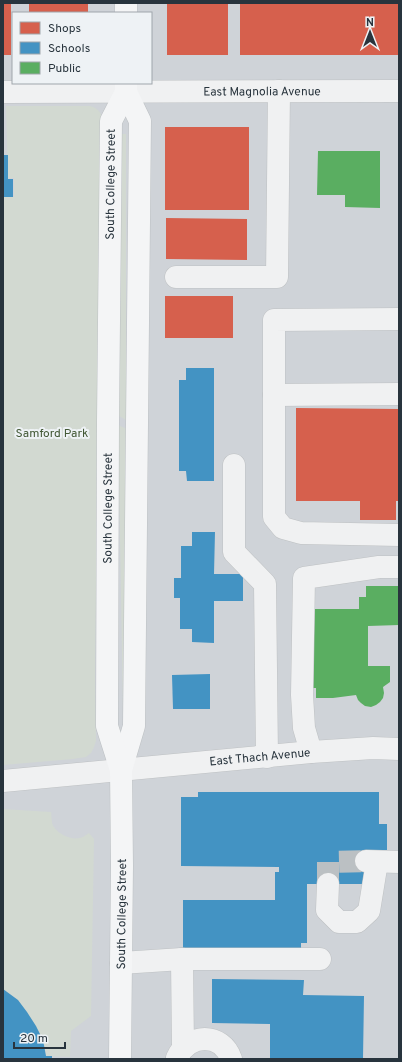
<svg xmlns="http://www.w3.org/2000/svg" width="402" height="1062" viewBox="0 0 402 1062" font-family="Overpass,sans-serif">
	<rect width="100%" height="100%" fill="#e0e3e5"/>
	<!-- built -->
	<path fill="#cfd3d8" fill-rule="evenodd" d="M 3,3 L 399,3 L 399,1059 L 3,1059 ZM 13,13 L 151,13 L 151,83 L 13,83 Z"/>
	<!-- green -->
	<g fill="#d2d9d1">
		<path d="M 6,106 L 90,106 C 97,108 101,111 102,119 L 95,675 L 96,741 L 94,747 L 91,753 L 86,757 L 73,759 L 3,765 L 3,197 L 14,197 L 14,178 L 8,178 Z"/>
		<path d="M 119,134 L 126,134 L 126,420 L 119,416 Z"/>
		<path d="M 118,425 L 127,429 L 123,711 Z"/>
		<path d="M 3,809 L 51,812 C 52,817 51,823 54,827 C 60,836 74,841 83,837 C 85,836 87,834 89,833 L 94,839 L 91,1016 L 71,1031 L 70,1057 L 46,1056 L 43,1040 L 18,1000 L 3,989 Z"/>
	</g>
	<!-- shops -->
	<g fill="#d6604d">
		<rect x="3" y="3" width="8" height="52"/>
		<rect x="29" y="3" width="59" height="10"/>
		<rect x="167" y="3" width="61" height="52"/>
		<rect x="240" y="3" width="159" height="52"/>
		<rect x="165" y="127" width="84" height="83"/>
		<path d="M 166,218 L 247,219 L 247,260 L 166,259 Z"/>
		<rect x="165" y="296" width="68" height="42"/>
		<path d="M 296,408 L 399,409 L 399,501 L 396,501 L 396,520 L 360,520 L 360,501 L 296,501 Z"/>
	</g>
	<!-- schools -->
	<g fill="#4393c3">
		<path d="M 3,155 L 8,155 L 8,179 L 13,179 L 13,197 L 3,197 Z"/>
		<path d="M 186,368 L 214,368 L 214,481 L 187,481 L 186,471 L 179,471 L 179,380 L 186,380 Z"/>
		<path d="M 192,532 L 215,532 L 214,574 L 243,574 L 243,601 L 214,601 L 214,643 L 192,642 L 192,629 L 180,629 L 180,598 L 174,598 L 174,578 L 181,578 L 181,546 L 192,546 Z"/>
		<path d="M 210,674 L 210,709 L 173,709 L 172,675 Z"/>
		<path d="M 198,792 L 379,792 L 379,824 L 387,824 L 387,850 L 366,850 L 366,884 L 307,884 L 307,943 L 301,943 L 301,950 L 183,950 L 183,900 L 275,900 L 275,872 L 279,872 L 279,867 L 181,866 L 181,797 L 198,797 Z"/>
		<path d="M 212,979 L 304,980 L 303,995 L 364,996 L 363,1059 L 270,1059 L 270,1024 L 212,1023 Z"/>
		<path d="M 3,989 L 18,1000 L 27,1012 L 36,1026 L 43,1040 L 46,1056 L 52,1056 L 52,1059 L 3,1059 Z"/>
	</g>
	<!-- public -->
	<g fill="#5aae61">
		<path d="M 318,151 L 380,151 L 380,208 L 345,207 L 345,195 L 317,195 Z"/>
		<path d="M 366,586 L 399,586 L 399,625 L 368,626 L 368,666 L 390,666 L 390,682 L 383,687 L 384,693 L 383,698 L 380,702 L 376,705 L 371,707 L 365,706 L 361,703 L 358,700 L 356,695 L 333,698 L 316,698 L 316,688 L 312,688 L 312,609 L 359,609 L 359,597 L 366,597 Z"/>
	</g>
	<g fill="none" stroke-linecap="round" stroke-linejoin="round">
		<!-- minor-tunnel -->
		<path stroke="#bbc0c3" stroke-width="22" stroke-dasharray="22 11" stroke-linecap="butt" d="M 328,884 L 328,862 L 366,861"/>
		<defs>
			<g id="minor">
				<path id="s1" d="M 3,92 L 399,91"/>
				<path d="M 176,277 L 277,277 L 279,91"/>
				<path d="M 399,319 L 274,320 L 274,517 L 283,528 L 301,533 L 399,535"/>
				<path d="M 274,395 L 399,394"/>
				<path d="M 234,465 L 234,552 L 265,584 L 267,757"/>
				<path d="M 311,752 L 304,728 L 302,695 L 304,578 L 379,567 L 399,567"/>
				<path id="s2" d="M 3,781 L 311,752 L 373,748 L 399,749"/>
				<path d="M 366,861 L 399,862"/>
				<path d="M 328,884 L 327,910 L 339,922 L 357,922 L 369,911 L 377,862"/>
				<path d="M 182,959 L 183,1048"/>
				<path d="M 121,963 L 182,959 L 320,959"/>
				<path d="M 177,1058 C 188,1033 222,1032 231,1059"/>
			</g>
			<g id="major">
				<path d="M 126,3 L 126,13"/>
				<path d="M 121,770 L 134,726 L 140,121 L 126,92 L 126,83"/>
				<path id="s3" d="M 120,1059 L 122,866 L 121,770 L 107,726 L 108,421 L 111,121 L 126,92"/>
			</g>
		</defs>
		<!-- minor casing -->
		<use href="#minor" stroke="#bec1c3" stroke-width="23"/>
		<!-- major casing -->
		<use href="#major" stroke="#bcc0c3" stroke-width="23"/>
		<!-- minor -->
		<use href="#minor" stroke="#f0f1f2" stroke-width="22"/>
		<!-- major -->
		<use href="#major" stroke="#f4f5f6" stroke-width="22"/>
	</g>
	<g text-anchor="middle" stroke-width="4" stroke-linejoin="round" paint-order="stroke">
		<!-- street labels -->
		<g font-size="12" fill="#28343d" stroke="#eef2f5">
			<text dy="4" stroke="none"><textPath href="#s1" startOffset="259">East Magnolia Avenue</textPath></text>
			<text dy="4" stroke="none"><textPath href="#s3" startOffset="877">South College Street</textPath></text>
			<text dy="4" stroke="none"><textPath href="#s3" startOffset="553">South College Street</textPath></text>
			<text dy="4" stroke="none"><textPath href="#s2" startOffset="258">East Thach Avenue</textPath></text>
			<text dy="4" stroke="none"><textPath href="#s3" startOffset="145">South College Street</textPath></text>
		</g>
		<!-- park labels -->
		<g font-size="12" fill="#435936" stroke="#eef2f5">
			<text x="52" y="437">Samford Park</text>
		</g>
	</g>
	<!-- border -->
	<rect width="402" height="1062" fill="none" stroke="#28343d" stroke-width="8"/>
	<!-- legend -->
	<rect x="12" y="12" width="140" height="72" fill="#eef2f5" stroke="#9fa6ab"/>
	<rect x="20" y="22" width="20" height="12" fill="#d6604d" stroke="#9fa6ab"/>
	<text x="48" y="32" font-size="12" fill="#28343d">Shops</text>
	<rect x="20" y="42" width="20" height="12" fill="#4393c3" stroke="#9fa6ab"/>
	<text x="48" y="52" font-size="12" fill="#28343d">Schools</text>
	<rect x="20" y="62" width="20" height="12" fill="#5aae61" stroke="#9fa6ab"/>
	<text x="48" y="72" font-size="12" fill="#28343d">Public</text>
	<!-- north arrow -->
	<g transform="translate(370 32)" stroke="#eef2f5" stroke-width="3" paint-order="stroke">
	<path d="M0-3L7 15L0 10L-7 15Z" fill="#28343d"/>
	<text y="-6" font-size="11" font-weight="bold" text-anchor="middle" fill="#28343d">N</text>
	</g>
	<!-- scale -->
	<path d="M14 1042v6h51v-6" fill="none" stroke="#28343d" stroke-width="2"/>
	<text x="20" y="1042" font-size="12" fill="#28343d" stroke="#eef2f5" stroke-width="3" paint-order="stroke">20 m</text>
</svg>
